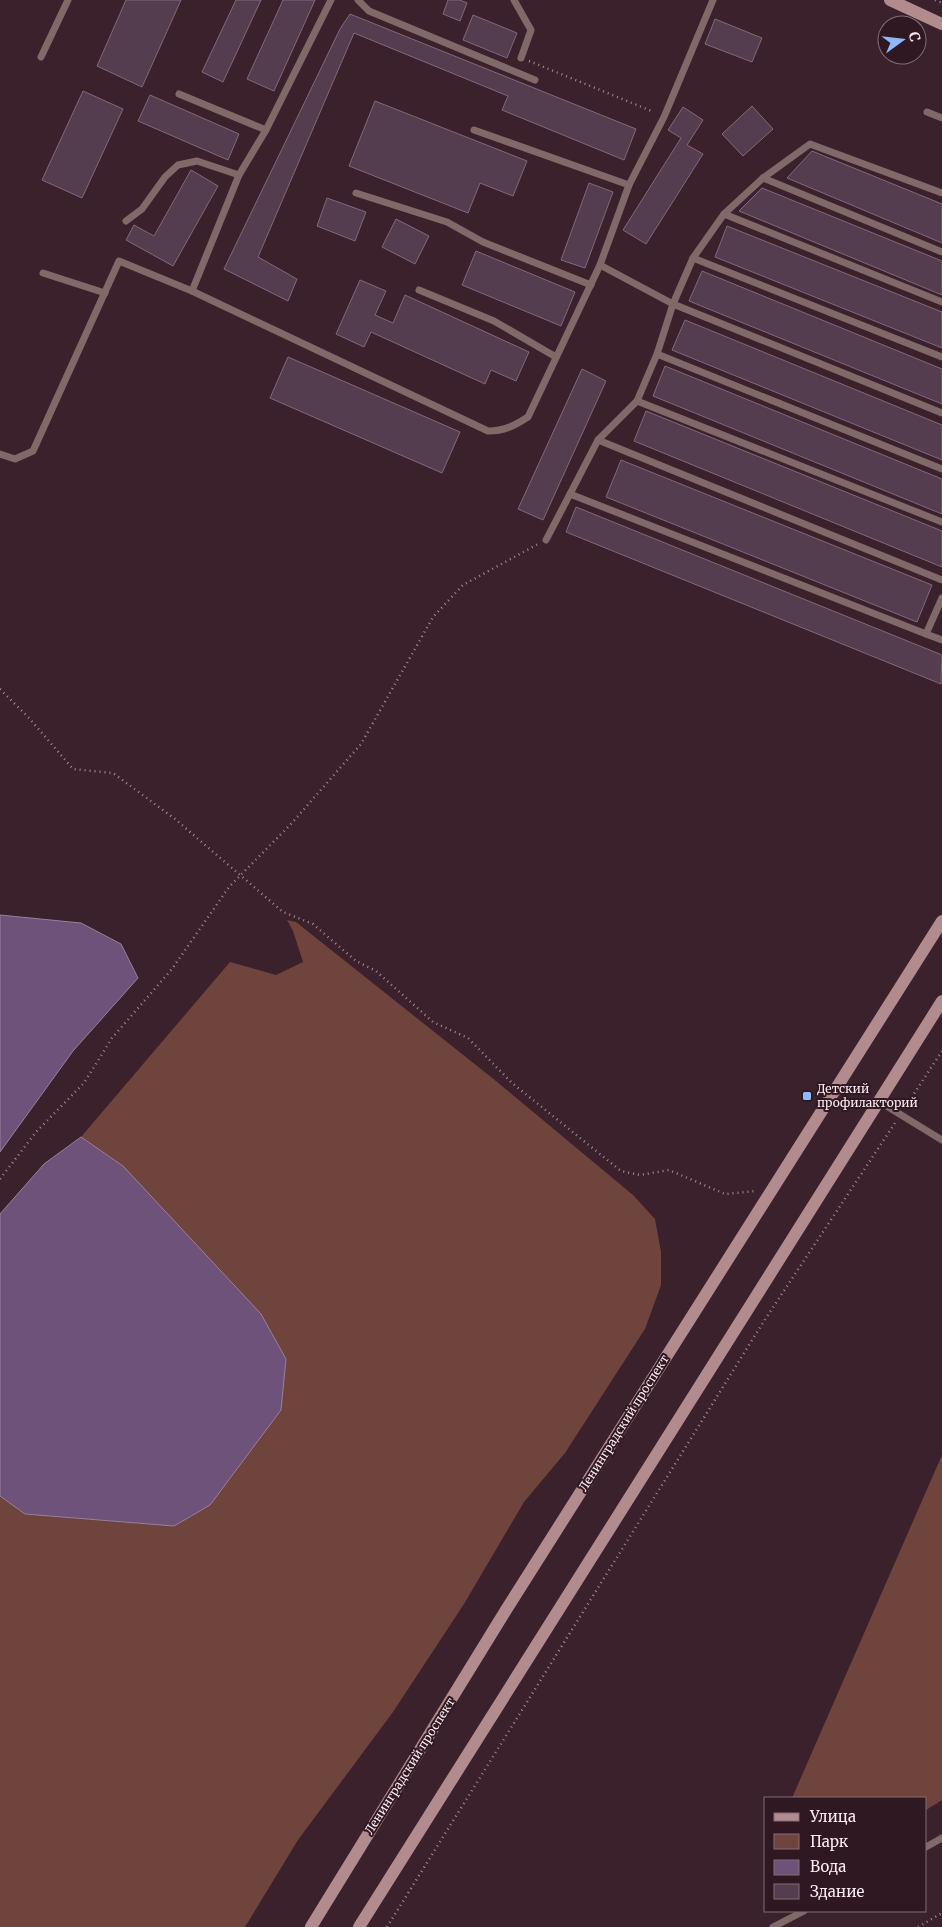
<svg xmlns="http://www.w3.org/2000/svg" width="942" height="1927" viewBox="0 0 942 1927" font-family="Merriweather,serif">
	<rect width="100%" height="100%" fill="#3b212c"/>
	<!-- green -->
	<g fill="#6e443c">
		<path d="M 287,920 L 296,922 L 496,1081 L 633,1195 L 655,1219 L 661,1252 L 661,1285 L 645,1329 L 565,1453 L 524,1502 L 464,1604 L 393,1712 L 298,1840 L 245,1927 L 0,1927 L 0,1496 L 25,1514 L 174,1526 L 123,1166 L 81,1137 L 230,962 L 276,975 L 303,962 L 293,931 Z"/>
		<path d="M 942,1455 L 942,1800 L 926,1810 L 926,1798 L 792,1798 Z"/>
	</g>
	<!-- water -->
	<g fill="#6e5279" stroke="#99809d">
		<path d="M 0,915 L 81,923 L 121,944 L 138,978 L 73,1051 L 0,1152 Z"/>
		<path d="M 81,1137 L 123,1166 L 261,1314 L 286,1359 L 281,1410 L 210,1505 L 174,1526 L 25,1514 L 0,1496 L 0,1214 L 44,1164 Z"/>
	</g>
	<!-- building -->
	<g fill="#543d4e" stroke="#82697b">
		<path d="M 126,0 L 181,0 L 142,87 L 97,66 Z"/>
		<path d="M 236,0 L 261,0 L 223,82 L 202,72 Z"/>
		<path d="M 283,0 L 315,0 L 274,91 L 247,79 Z"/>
		<path d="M 448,0 L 460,0 L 467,3 L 460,21 L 443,14 Z"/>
		<path d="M 350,14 L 636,129 L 624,160 L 502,110 L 508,96 L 354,33 L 258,257 L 297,279 L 288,301 L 224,269 L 340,29 Z"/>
		<path d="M 473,15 L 517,33 L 507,58 L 463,40 Z"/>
		<path d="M 715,19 L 762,38 L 752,62 L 705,44 Z"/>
		<path d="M 83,91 L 123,109 L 82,198 L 42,180 Z"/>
		<path d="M 150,95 L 239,134 L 228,160 L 138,121 Z"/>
		<path d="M 375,101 L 527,161 L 513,196 L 480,183 L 468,213 L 349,166 Z"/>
		<path d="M 752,106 L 773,129 L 743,156 L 722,134 Z"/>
		<path d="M 683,107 L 703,120 L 687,145 L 703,154 L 646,244 L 623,230 L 681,138 L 668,130 Z"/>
		<path d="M 812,151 L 942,204 L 942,243 L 787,178 Z"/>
		<path d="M 191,170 L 218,186 L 173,266 L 126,240 L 134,225 L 154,236 Z"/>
		<path d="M 589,183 L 613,192 L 585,268 L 561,260 Z"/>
		<path d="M 762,188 L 942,261 L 942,295 L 739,211 Z"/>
		<path d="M 327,198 L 366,212 L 355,241 L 317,226 Z"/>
		<path d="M 396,219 L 429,236 L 415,264 L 382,247 Z"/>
		<path d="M 727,226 L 942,312 L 942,348 L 715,257 Z"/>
		<path d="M 476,251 L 575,292 L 561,326 L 462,285 Z"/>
		<path d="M 702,271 L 942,369 L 942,404 L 689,301 Z"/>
		<path d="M 360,280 L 386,291 L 375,315 L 393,323 L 405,295 L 529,352 L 516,381 L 491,370 L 485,384 L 371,332 L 364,347 L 336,334 Z"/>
		<path d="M 685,320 L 942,425 L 942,460 L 672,350 Z"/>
		<path d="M 288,357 L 460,432 L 442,473 L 270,398 Z"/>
		<path d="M 665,366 L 942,479 L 942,514 L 653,396 Z"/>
		<path d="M 582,369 L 606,381 L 543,520 L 518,509 Z"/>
		<path d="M 646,411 L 942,531 L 942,567 L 634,441 Z"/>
		<path d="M 621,460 L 932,585 L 917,622 L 606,497 Z"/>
		<path d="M 576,507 L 942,655 L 941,684 L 566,532 Z"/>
	</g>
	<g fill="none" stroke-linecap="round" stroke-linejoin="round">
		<!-- path -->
		<g stroke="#a18b94" stroke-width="2.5" stroke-dasharray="1 4" stroke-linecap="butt">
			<path d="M 935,0 L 942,3"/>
			<path d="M 529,61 L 654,112"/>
			<path d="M 0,689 L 29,718 L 73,769 L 113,773 L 175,819 L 283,912 L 313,924 L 356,961 L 376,971 L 433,1022 L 468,1038 L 512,1083 L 621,1171 L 640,1175 L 669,1170 L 725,1194 L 756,1191"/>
			<path d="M 906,1106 L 942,1051"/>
			<path d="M 0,1179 L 36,1132 L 84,1083 L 112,1038 L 172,969 L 229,887 L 291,824 L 361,744 L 433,617 L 463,585 L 538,544"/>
			<path d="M 387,1927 L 764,1321 L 895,1123"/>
			<path d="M 918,1927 L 942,1913"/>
		</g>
		<!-- lane -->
		<g stroke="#81696a" stroke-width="7">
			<path d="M 358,0 L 369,11 L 535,80"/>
			<path d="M 514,0 L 531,30 L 521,58"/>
			<path d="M 41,57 L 68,0"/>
			<path d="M 179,94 L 266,130"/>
			<path d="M 927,112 L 942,118"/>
			<path d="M 474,130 L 629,185"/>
			<path d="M 763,178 L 942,252"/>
			<path d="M 356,193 L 447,222 L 483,242 L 591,285"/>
			<path d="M 724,214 L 942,302"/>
			<path d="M 126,221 L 142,209 L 165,177 L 178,165 L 197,161 L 239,175"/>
			<path d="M 693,258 L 942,357"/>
			<path d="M 600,265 L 673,304 L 942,413"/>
			<path d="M 43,273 L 105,293"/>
			<path d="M 419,290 L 494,321 L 556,357"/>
			<path d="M 192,291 L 488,431 C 504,431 514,426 528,417 L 600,265 L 629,185 L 664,117 L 713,0"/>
			<path d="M 657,354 L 942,469"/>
			<path d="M 637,401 L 942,522"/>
			<path d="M 598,440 L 942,580"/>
			<path d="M 0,454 L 15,459 L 33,451 L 119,261 L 192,291 L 239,175 L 266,130 L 331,0"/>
			<path d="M 546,540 L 570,494"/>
			<path d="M 942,598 L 926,634 L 942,640"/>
			<path d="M 926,634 L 570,494 L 598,440 L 637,401 L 657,354 L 673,304 L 693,258 L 724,214 L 763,178 L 810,144 L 942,193"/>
			<path d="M 880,1102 L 942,1140"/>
			<path d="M 926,1847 L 942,1838"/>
			<path d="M 773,1927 L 804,1911"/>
		</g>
		<!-- secondary -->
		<g stroke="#b28b8f" stroke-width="12">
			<path d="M 890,0 L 942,24"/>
			<path d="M 311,1927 L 506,1610 L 942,921"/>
			<path d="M 359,1927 L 942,1001"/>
		</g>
	</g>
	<!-- markers -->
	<rect fill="#8eb8fd" stroke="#301822" stroke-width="2" x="802" y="1091" width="10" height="10" rx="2.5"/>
	<g text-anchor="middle" stroke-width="4" stroke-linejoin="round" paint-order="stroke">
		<!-- poi labels -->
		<g font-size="12" fill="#fdebf1" stroke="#301822" text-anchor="start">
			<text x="817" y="1093">Детский<tspan x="817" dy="14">профилакторий</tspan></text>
		</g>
		<!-- street labels -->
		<g font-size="12" fill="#fdebf1" stroke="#301822">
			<text transform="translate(624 1423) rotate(-58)" y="4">Ленинградский проспект</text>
			<text transform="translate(410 1766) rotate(-58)" y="4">Ленинградский проспект</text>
		</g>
	</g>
	<!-- legend -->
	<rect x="764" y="1797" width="162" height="115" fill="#301822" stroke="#826c75"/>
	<rect x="774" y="1813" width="25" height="8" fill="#b28b8f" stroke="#826c75"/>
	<text x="810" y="1822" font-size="15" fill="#fdebf1">Улица</text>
	<rect x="774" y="1834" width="25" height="15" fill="#6e443c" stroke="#826c75"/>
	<text x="810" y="1847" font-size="15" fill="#fdebf1">Парк</text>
	<rect x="774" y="1860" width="25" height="15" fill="#6e5279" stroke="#826c75"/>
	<text x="810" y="1872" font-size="15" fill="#fdebf1">Вода</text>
	<rect x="774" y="1884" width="25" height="15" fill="#543d4e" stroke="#826c75"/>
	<text x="810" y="1897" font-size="15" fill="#fdebf1">Здание</text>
	<!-- north arrow -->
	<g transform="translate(902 40) rotate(75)"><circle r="24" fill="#301822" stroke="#826c75"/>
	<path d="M0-4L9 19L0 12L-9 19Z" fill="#8eb8fd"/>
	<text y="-8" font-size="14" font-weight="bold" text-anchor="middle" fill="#fdebf1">С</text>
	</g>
</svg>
